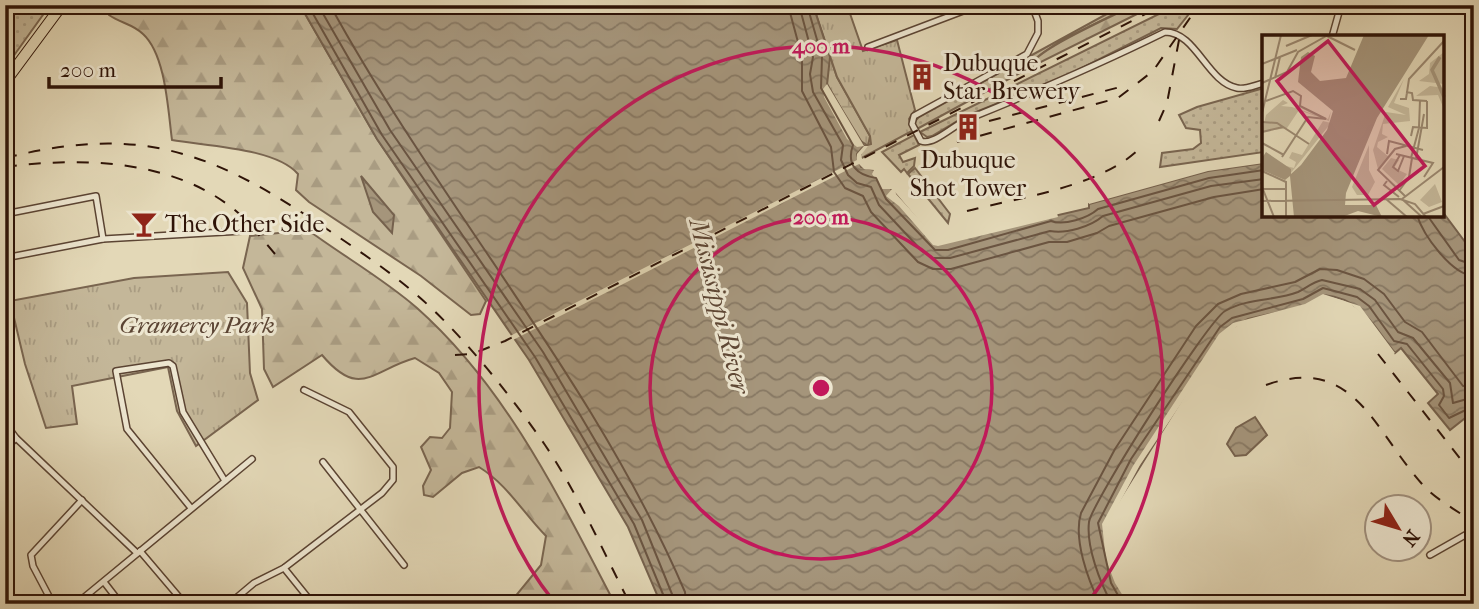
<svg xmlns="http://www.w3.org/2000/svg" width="1479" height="609" viewBox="0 0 1479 609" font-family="'IM FELL French Canon',serif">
	<defs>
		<pattern id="grass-dots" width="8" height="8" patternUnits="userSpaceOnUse" patternTransform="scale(1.75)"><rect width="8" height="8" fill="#c4b799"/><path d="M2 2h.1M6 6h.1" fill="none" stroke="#a99c82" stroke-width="1.8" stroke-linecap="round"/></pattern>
		<pattern id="forest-firs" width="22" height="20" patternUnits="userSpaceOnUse" patternTransform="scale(1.75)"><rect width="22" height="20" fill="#c4b799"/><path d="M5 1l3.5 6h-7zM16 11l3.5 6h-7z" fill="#a99c82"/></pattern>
		<pattern id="wetland-marsh" width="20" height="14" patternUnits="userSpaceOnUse" patternTransform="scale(1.75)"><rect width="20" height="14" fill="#c4b799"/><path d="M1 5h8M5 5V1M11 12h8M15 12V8" fill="none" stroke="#a99c82"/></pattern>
		<pattern id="park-tufts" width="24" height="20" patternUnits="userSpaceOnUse" patternTransform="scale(1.75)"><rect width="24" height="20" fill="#c4b799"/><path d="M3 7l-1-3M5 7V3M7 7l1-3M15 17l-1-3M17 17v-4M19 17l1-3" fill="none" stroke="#a99c82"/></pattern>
		<pattern id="water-waves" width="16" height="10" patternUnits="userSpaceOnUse" patternTransform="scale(1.75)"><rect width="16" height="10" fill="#a5957b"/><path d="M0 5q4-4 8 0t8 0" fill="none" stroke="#877863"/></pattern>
	</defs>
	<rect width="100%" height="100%" fill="#e3d8b7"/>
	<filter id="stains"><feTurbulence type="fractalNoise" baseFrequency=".00286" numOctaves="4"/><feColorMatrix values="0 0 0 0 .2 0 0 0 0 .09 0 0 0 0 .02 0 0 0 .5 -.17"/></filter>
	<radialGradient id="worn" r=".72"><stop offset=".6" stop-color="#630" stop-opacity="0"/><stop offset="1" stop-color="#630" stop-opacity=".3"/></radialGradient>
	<!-- grass -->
	<g fill="url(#grass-dots)" stroke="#796550" stroke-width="2">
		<path d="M 7,5 L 50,5 L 5,68 L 5,7 Z"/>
		<path d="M 1123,5 L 1134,5 C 1114,15 1033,50 1029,68 L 917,129 L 914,122 L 919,117 Z"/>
		<path d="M 1177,5 L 1196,5 L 1177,29 L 1161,28 L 1070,74 L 966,116 L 932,136 L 927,137 L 920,132 Z"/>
		<path d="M 1264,88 L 1264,152 L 1160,167 L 1162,153 L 1193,149 L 1201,143 L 1200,130 L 1186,128 L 1179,115 L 1197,107 Z"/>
		<path d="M 914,135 L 919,145 L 899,155 L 903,162 L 915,158 L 914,166 L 907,173 L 904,169 L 901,172 L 882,152 Z"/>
		<path d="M 915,168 L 950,214 L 948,223 L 908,174 Z"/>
	</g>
	<!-- forest -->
	<g fill="url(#forest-firs)" stroke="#796550" stroke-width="2">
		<path d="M 300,5 L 377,139 L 486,301 L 480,314 L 471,315 L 421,276 L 309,202 L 296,190 L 298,174 C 276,148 206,146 172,140 C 168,111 166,55 143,34 C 133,24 120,23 109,15 L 109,6 Z"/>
		<path d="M 1134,5 L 1155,5 L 1029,68 C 1033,50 1114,16 1134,5 Z"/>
		<path d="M 308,230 C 343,256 384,279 417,308 C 507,388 560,499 615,604 L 509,604 L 541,565 L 546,536 C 523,513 508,485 479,467 L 462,473 L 433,497 L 424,495 L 423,486 L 431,470 L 421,447 L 430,437 L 442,438 L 450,428 L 452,392 L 439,373 L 415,358 C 372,370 360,400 322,355 L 273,387 L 264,369 L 262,309 L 243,268 L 250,236 Z"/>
	</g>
	<!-- wetland -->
	<path fill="url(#wetland-marsh)" stroke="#796550" stroke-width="2" d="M 813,5 L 837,77 L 870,136 L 868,146 L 858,139 L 821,73 Z"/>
	<!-- park -->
	<g fill="url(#park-tufts)" stroke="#796550" stroke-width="2">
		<path d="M 813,5 L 847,5 L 863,51 L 897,40 L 915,110 L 909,119 L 912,131 L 858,160 L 864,146 L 871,144 L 870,136 L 837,77 Z"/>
		<path d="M 228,272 L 247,303 L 250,373 L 258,400 L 196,446 L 177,411 L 168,367 L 72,386 L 77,424 L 46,428 L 25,364 L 10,301 L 134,278 Z"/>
	</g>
	<!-- water -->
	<g fill="url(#water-waves)" stroke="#75614d" stroke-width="2">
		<path d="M 300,5 L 813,5 L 830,57 L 827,85 L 864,146 L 857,154 L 861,167 L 875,170 L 937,243 L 1089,208 L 1089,204 L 1208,171 L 1264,163 L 1264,215 L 1442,215 L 1442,211 L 1474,254 L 1474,411 L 1450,430 L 1428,403 L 1438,394 L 1401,348 L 1395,353 C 1373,326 1363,299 1324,295 L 1306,306 L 1248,319 L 1224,332 L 1105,523 L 1118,581 L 1131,604 L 661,604 L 628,527 L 529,360 L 377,139 Z"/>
		<path d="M 361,176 L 394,215 L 392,233 L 373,212 Z"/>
		<path d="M 1255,417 L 1267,435 L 1246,455 L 1235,456 L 1227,444 L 1236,428 Z"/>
	</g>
	<!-- pier -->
	<g fill="#e3d8b7">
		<path d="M 827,84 L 864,146 L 868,146 L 861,155 L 864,165 L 880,166 L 891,185 L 895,187 L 896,194 L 938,240 L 1056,209 L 1058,217 L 938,246 L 933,245 L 899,206 L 886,196 L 892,189 L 882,189 L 872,174 L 874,170 L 864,169 L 859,164 L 511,341 L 508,337 L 857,160 L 857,154 L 864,146 L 857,147 L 847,139 L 824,97 L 823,89 Z"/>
		<path d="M 1264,159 L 1264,163 L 1208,171 L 1089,204 L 1088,200 L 1207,168 Z"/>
		<path d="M 1323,294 L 1360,306 L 1395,353 L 1392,355 L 1362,314 L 1353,306 L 1324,299 L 1307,309 L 1236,327 L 1227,335 L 1140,465 L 1108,524 L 1121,580 L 1135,604 L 1128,604 L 1115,583 L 1106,560 L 1102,524 L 1133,466 L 1219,334 L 1233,323 L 1305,304 Z"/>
	</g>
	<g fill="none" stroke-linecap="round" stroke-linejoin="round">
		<!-- shore -->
		<g stroke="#6a5441" stroke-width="2">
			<path d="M 308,5 L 382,135 L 535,357 L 634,524 L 667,604"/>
			<path d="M 318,5 L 390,130 L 543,352 L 642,520 L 676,604"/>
			<path d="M 330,5 C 440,206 594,380 685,592 L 686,604"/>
			<path d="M 788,5 L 802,57 L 802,91 L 831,147 L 834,172 L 845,188 L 863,196 L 871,212 L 918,262 L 933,269 L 951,269 L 1049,242 L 1067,242 L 1097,233 L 1109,226 L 1214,197 L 1264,189"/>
			<path d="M 799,5 L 813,57 L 810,74 L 813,92 L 843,145 L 841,160 L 848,175 L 857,183 L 871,187 L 879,205 L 922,251 L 933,258 L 950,258 L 1050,231 C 1066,234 1090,227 1103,216 L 1211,186 L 1264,179"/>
			<path d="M 807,5 L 822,57 L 821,88 L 853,145 C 846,165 857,175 876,178 L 886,199 L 935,250 L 948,250 L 1051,221 C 1064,226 1088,218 1098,209 L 1209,178 L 1264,170"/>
			<path d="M 1417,215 C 1423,235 1452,275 1474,276"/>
			<path d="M 1427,215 L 1459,260 L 1474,265"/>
			<path d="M 1100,604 C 1088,580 1073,539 1081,513 L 1115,449 L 1196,326 L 1218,304 L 1241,294 L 1295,282 L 1320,269 L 1337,270 L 1364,279 L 1384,294 L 1405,322 L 1422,332 L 1463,386 L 1474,386"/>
			<path d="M 1112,604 C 1100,583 1086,546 1089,522 C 1092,502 1207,322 1225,311 C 1247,298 1275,301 1298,292 C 1306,288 1313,282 1322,280 L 1360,289 L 1375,300 L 1398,332 L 1413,338 L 1450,383 L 1453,403 L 1474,397"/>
			<path d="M 1123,604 L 1111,583 L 1098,523 L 1131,459 L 1220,327 L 1232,318 L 1303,299 L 1323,288 L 1357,297 L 1369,306 L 1394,341 L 1407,344 L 1443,389 L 1444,396 L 1439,405 L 1449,418 L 1474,406"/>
		</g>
		<defs>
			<g id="minor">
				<path d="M 1032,5 L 1038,21 L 1038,33 L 1027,54 L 914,116 L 912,124 L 921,141 C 934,146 955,124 968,119 C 1035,92 1100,64 1165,32 C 1196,32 1207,82 1237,88 C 1245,90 1255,85 1264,83"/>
				<path d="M 1332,37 L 1341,5"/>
				<path d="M 868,47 L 979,5"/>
				<path d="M 5,214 L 96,196 L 103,239"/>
				<path d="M 5,258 L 103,239 L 242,231"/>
				<path d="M 5,423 L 16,438 L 137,553"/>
				<path d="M 5,449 L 16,438"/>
				<path d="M 323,462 L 404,565"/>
				<path d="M 191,508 L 127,429 L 116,371 L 169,363 L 173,366 L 183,412 L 225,481"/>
				<path d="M 140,551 L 185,604"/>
				<path d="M 1430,555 L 1474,530"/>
				<path d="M 284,568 L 313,604"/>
				<path d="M 104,582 L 121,604"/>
				<path d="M 53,604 L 33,566 L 31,555 L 82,500"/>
				<path d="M 76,604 L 252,459"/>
				<path d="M 229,604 L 254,583 L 284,568 L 382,493 L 393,480 L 393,467 L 349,412 L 304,390"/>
			</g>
			<path id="trunk" d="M 5,82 L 62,5"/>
		</defs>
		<!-- minor casing -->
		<use href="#minor" stroke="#5b4433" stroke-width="8"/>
		<!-- trunk casing -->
		<use href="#trunk" stroke="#2e1307" stroke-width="12"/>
		<!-- minor -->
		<use href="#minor" stroke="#ede6d0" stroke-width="5"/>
		<!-- trunk -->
		<use href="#trunk" stroke="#e3d8b7" stroke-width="10"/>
		<!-- rail -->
		<g stroke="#2e1307" stroke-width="2" stroke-dasharray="12 12" stroke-linecap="butt">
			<path d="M 989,121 L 1124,86"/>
			<path d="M 1159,121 L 1167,103 L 1179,40"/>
			<path d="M 957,142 L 1118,98 L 1153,71 L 1199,5"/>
			<path d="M 5,158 C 57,145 110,138 163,149 C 220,161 266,189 315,221 C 350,245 386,268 418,296 C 462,334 512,397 545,445 C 578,494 603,551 630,604"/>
			<path d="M 5,167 C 79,157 169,159 231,207 C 248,220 261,238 275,254"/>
			<path d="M 967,211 C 1021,197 1106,186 1143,145"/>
			<path d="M 1378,354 L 1466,466 L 1474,480"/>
			<path d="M 455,355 L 472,354 L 505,341 L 1163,5"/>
			<path d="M 1266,385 C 1354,354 1373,429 1422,484 C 1436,500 1457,510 1474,523"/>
		</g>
	</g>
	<!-- distance rings -->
	<g fill="none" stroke="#c2185b" stroke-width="3.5">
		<circle cx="821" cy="388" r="171"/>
		<path d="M555 603A342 342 0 1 1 1087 603"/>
	</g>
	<!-- icons -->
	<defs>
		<symbol id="building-bare" viewBox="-9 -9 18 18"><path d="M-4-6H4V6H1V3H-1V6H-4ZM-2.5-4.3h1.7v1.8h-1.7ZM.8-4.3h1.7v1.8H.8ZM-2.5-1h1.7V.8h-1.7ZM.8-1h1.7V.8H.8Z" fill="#8f2418" stroke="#ede6d0" stroke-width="2.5" paint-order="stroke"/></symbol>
		<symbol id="bar-bare" viewBox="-9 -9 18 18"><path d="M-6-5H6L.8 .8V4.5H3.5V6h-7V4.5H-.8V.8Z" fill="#8f2418" stroke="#ede6d0" stroke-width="2.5" paint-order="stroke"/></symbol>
	</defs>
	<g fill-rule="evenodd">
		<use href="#building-bare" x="903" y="58" width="38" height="38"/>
		<use href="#building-bare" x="949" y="108" width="38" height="38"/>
		<use href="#bar-bare" x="125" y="205" width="38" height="38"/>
	</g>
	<g text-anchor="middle" stroke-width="6" stroke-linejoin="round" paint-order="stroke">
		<!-- poi labels -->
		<g font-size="24" fill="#2e1307" stroke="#ede6d0" text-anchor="start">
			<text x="943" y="71">Dubuque<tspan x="943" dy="28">Star Brewery</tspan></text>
			<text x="968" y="168" text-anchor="middle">Dubuque<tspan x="968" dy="28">Shot Tower</tspan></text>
			<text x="165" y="232">The Other Side</text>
		</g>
		<!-- park labels -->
		<g font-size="24" font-style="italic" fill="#5b4433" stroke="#ede6d0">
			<text x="197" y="333">Gramercy Park</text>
		</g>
		<!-- water labels -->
		<g font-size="26" font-style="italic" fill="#5e4735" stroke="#ede6d0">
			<text transform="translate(720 306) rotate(76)" y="9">Mississippi River</text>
		</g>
	</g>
	<!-- overview -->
	<g transform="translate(1262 35)">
		<rect width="182" height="182" fill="#e3d8b7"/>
		<path d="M 21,65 L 26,68 L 19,71 L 30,72 L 51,79 L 33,70 L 37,70 L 66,84 L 69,76 L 67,86 L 37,75 L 25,93 L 0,97 L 4,80 ZM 173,149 L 180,167 L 167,172 L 158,165 Z" fill="#c4b799"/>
		<path d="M 182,17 L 182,49 L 157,46 L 167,39 L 168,28 ZM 142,44 L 132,68 L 147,73 L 148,86 L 121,89 L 120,99 L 126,102 L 116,107 L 115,112 L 127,122 L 116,134 L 111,115 L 124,77 L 144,80 L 126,72 ZM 168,51 L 182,53 L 182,74 L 176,60 L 154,61 ZM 107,110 L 107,135 L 113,147 L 106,160 L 95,160 L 90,152 Z" fill="#c4b799"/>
		<path d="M 61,86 L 69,88 L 28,139 L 24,131 L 32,133 L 34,127 L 27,123 L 30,117 L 40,120 ZM 129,123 L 137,125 L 132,133 L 145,139 L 137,150 L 120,134 Z" fill="#c4b799"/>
		<path d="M 102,0 L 167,0 L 115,83 L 84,158 L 83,170 L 114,170 L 120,182 L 96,176 L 80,182 L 32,182 L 28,141 L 23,145 L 0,135 L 0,123 L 4,117 L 29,134 L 29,139 L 39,130 L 65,95 L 71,76 L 36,47 L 39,22 L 46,17 L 53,21 L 49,37 L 58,46 L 84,43 Z" fill="#a5957b"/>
		<path fill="none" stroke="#a5957b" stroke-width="3.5" d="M 178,22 L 170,35 L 182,62"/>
		<path fill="none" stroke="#9b8971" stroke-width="2" d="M 65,1 L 93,15M 24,11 L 50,0M 0,29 L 35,15M 13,43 L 18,22M 0,48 L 25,37 L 36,17 L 66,0M 144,57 L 150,58 L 151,65 L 165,66M 138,64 L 144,64 L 147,44 L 182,6M 4,66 L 31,56 L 39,61 L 38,71 L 64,84 L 46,82 L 20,122M 0,78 L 19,0M 0,87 L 15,88 L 47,109M 157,92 L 158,65M 0,97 L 21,92M 149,101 L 151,92 L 165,93 L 165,66M 0,108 L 22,120M 125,119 L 127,106 L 161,115M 134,119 L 171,128 L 162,142M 138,120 L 131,132 L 136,136 L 142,121M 149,123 L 157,93M 154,124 L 162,79M 0,136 L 24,147 L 24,182M 125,146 L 122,150 L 137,162M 0,152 L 12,182M 1,154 L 24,154M 137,156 L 147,142 L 150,123M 143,161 L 116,135 L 133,114 L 144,111M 124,164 L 145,182M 0,166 L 138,164 L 153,169 L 164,182M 161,179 L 182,171M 160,182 L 140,164 L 182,132"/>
		<path fill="#c2185b" fill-opacity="0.15" stroke="#c2185b" stroke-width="3.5" d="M 66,6 L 163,131 L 112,170 L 15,46 Z"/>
		<rect width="182" height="182" fill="none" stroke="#2e1307" stroke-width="3.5"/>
	</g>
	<circle cx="821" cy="388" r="10" fill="#c2185b" stroke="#ede6d0" stroke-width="3.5"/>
	<g font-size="21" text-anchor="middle" font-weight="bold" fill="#c2185b" stroke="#ede6d0" stroke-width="6" stroke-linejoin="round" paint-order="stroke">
		<text x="821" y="53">400 m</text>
		<text x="821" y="224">200 m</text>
	</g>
	<!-- margin -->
	<rect width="1479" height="609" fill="none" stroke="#e3d8b7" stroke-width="28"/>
	<rect x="7" y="7" width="1465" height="595" fill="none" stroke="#2e1307" stroke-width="3.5"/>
	<rect x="14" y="14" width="1451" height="581" fill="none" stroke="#2e1307" stroke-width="2"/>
	<!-- north arrow -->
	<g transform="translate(1398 528) rotate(128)"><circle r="33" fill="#ede6d0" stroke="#a19280" stroke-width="2"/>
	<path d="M0-5L12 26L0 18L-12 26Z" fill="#8f2418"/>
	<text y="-10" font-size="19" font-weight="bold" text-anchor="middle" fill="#2e1307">N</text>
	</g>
	<!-- scale -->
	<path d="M49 77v10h172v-10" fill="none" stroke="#2e1307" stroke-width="3.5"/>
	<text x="60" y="77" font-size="21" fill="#2e1307" stroke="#ede6d0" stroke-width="5" paint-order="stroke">200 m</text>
	<rect width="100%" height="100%" filter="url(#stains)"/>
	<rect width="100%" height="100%" fill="url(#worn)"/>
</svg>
